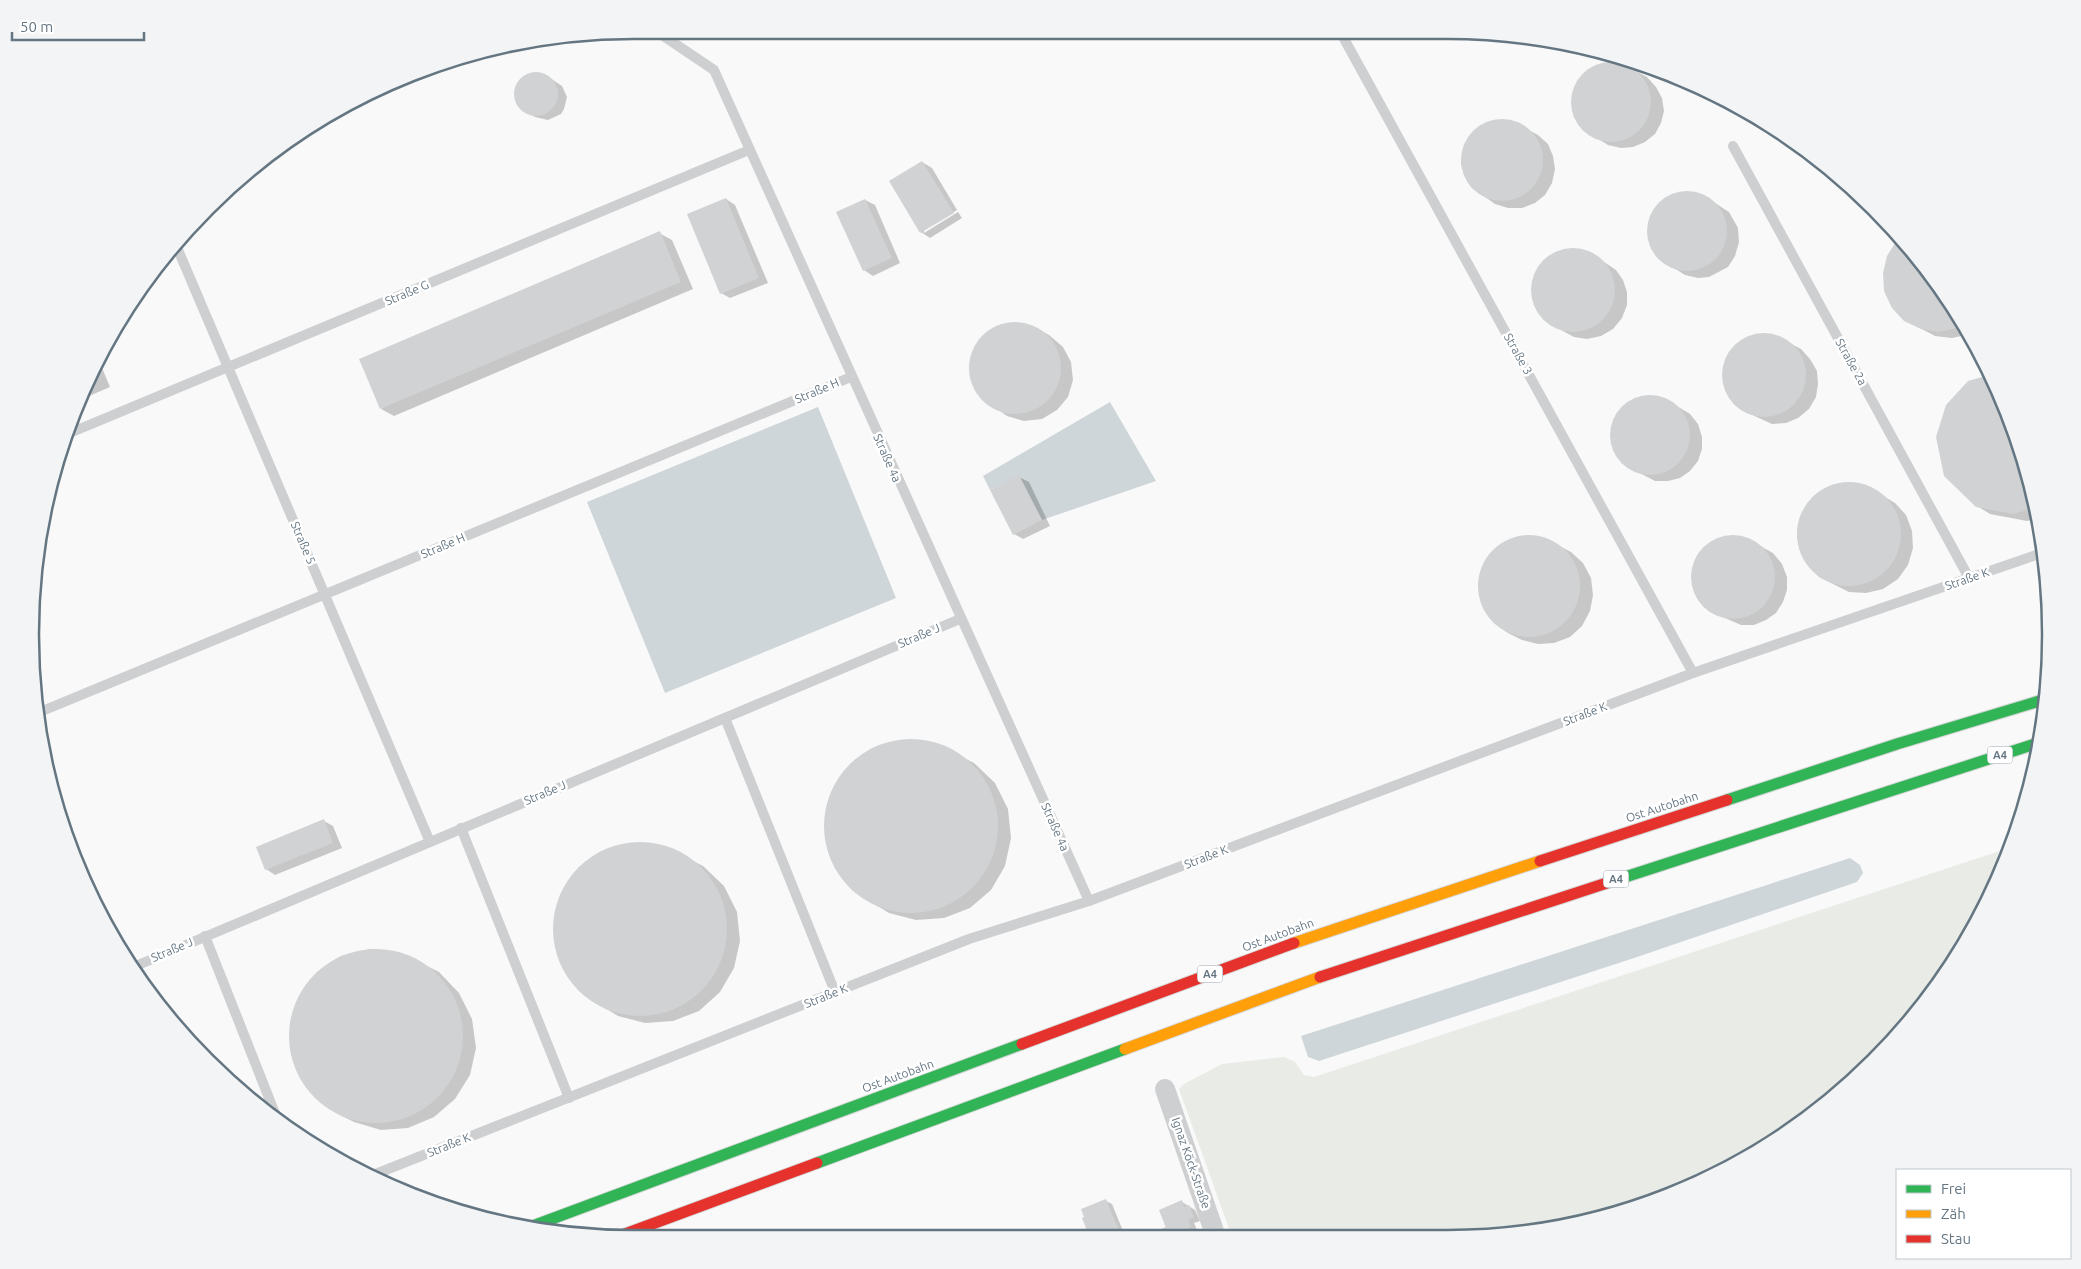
<svg xmlns="http://www.w3.org/2000/svg" width="2081" height="1269" viewBox="0 0 2081 1269" font-family="Ubuntu,sans-serif">
	<rect width="100%" height="100%" fill="#f9f9f9"/>
	<!-- green -->
	<path fill="#e8ebe6" d="M 2009,848 L 1989,902 L 1926,1002 L 1845,1089 L 1748,1158 L 1603,1218 L 1486,1238 L 1232,1237 L 1179,1089 L 1184,1084 L 1222,1064 L 1284,1057 L 1295,1062 L 1304,1075 L 1314,1077 Z"/>
	<!-- water -->
	<g fill="#ced6d9">
		<path d="M 1110,402 L 1156,481 L 1042,520 L 1019,476 L 990,490 L 983,476 Z"/>
		<path d="M 818,407 L 896,598 L 665,693 L 587,502 Z"/>
		<path d="M 1850,858 L 1860,865 L 1863,873 L 1857,882 L 1637,957 L 1319,1061 L 1308,1057 L 1301,1036 Z"/>
	</g>
	<!-- shadow -->
	<g fill="#0003">
		<path d="M 1609,63 L 1622,64 L 1647,77 L 1656,87 L 1662,98 L 1664,111 L 1661,123 L 1655,134 L 1645,142 L 1633,147 L 1621,148 L 1608,145 L 1595,137 L 1585,130 L 1577,120 L 1573,108 L 1573,95 L 1577,82 L 1585,72 L 1596,66 Z"/>
		<path d="M 533,73 L 547,76 L 562,86 L 567,97 L 564,109 L 561,114 L 548,120 L 535,117 L 525,111 L 516,100 L 515,93 L 521,80 Z"/>
		<path d="M 1500,120 L 1513,122 L 1538,135 L 1548,144 L 1553,156 L 1555,169 L 1552,183 L 1545,195 L 1535,203 L 1522,208 L 1508,208 L 1495,204 L 1471,187 L 1464,175 L 1461,163 L 1463,150 L 1468,138 L 1477,129 L 1488,123 Z"/>
		<path d="M 922,162 L 932,168 L 957,210 L 924,230 L 924,233 L 958,212 L 962,218 L 930,238 L 921,232 Z"/>
		<path d="M 1690,192 L 1704,196 L 1729,212 L 1738,228 L 1739,242 L 1735,256 L 1728,267 L 1709,277 L 1698,278 L 1685,275 L 1661,260 L 1652,250 L 1648,232 L 1650,219 L 1664,200 L 1676,194 Z"/>
		<path d="M 726,199 L 735,205 L 768,283 L 730,298 L 721,293 Z"/>
		<path d="M 865,200 L 875,205 L 900,263 L 873,276 L 864,270 Z"/>
		<path d="M 659,233 L 672,240 L 693,289 L 394,416 L 381,409 Z"/>
		<path d="M 1902,238 L 1970,332 L 1971,334 L 1952,338 L 1935,336 L 1918,327 Z"/>
		<path d="M 1567,250 L 1580,250 L 1592,254 L 1616,270 L 1623,280 L 1627,292 L 1627,305 L 1622,318 L 1613,329 L 1601,336 L 1587,339 L 1574,337 L 1561,330 L 1548,322 L 1538,312 L 1533,299 L 1533,285 L 1537,272 L 1544,261 L 1555,254 Z"/>
		<path d="M 1019,323 L 1036,328 L 1049,335 L 1063,347 L 1071,362 L 1073,380 L 1068,397 L 1057,410 L 1042,419 L 1024,421 L 1007,416 L 980,397 L 972,381 L 970,364 L 975,347 L 986,333 L 1001,325 Z"/>
		<path d="M 1762,334 L 1776,336 L 1801,349 L 1810,359 L 1817,371 L 1818,384 L 1816,397 L 1809,409 L 1798,418 L 1786,423 L 1772,424 L 1746,412 L 1734,404 L 1727,392 L 1723,379 L 1724,366 L 1729,354 L 1738,344 L 1750,337 Z"/>
		<path d="M 100,363 L 110,387 L 82,399 Z"/>
		<path d="M 1990,376 L 2019,440 L 2037,518 L 2027,521 L 1990,514 L 1977,506 L 1969,382 Z"/>
		<path d="M 1653,396 L 1665,399 L 1690,414 L 1698,424 L 1702,437 L 1702,449 L 1698,461 L 1690,471 L 1680,478 L 1668,481 L 1655,481 L 1630,468 L 1620,460 L 1614,450 L 1611,438 L 1613,424 L 1618,412 L 1628,403 L 1640,397 Z"/>
		<path d="M 1019,477 L 1029,482 L 1050,526 L 1023,539 L 1014,534 Z"/>
		<path d="M 1852,483 L 1868,487 L 1895,503 L 1906,515 L 1912,531 L 1913,548 L 1908,565 L 1898,579 L 1883,589 L 1866,593 L 1849,592 L 1819,577 L 1807,564 L 1800,550 L 1797,534 L 1800,517 L 1808,503 L 1821,492 L 1836,485 Z"/>
		<path d="M 1525,536 L 1542,537 L 1571,552 L 1583,563 L 1591,578 L 1593,595 L 1590,611 L 1582,626 L 1570,637 L 1554,643 L 1538,644 L 1522,640 L 1508,633 L 1494,623 L 1484,610 L 1479,594 L 1479,578 L 1485,562 L 1495,549 L 1509,540 Z"/>
		<path d="M 1733,536 L 1747,539 L 1773,553 L 1782,564 L 1787,577 L 1787,590 L 1783,602 L 1776,613 L 1766,620 L 1754,625 L 1741,625 L 1716,614 L 1705,607 L 1697,597 L 1693,583 L 1693,569 L 1698,556 L 1707,546 L 1719,539 Z"/>
		<path d="M 905,740 L 934,743 L 974,763 L 995,783 L 1008,809 L 1011,838 L 1005,866 L 991,890 L 970,908 L 944,918 L 916,920 L 889,913 L 876,905 L 852,890 L 835,868 L 826,842 L 825,814 L 835,786 L 852,763 L 877,747 Z"/>
		<path d="M 324,821 L 333,826 L 342,848 L 275,875 L 266,869 Z"/>
		<path d="M 634,843 L 663,846 L 703,866 L 724,886 L 737,912 L 740,941 L 734,968 L 720,992 L 699,1011 L 673,1021 L 645,1023 L 618,1016 L 605,1008 L 582,993 L 565,971 L 555,945 L 555,917 L 564,889 L 582,866 L 606,850 Z"/>
		<path d="M 370,949 L 399,952 L 439,972 L 459,993 L 472,1019 L 476,1048 L 470,1075 L 455,1099 L 434,1117 L 408,1128 L 381,1130 L 354,1122 L 340,1115 L 317,1099 L 300,1078 L 291,1051 L 290,1024 L 299,996 L 317,972 L 341,956 Z"/>
		<path d="M 1106,1201 L 1112,1204 L 1125,1236 L 1090,1236 L 1083,1219 Z"/>
		<path d="M 1182,1202 L 1195,1210 L 1200,1221 L 1194,1223 L 1197,1230 L 1182,1236 L 1143,1236 L 1167,1227 Z"/>
	</g>
	<!-- building -->
	<g fill="#d0d2d3">
		<circle cx="1611" cy="102" r="40"/>
		<circle cx="536" cy="94" r="22"/>
		<circle cx="1502" cy="160" r="41"/>
		<path d="M 922,161 L 954,213 L 920,233 L 889,181 Z"/>
		<circle cx="1687" cy="231" r="40"/>
		<path d="M 726,198 L 759,278 L 720,294 L 687,214 Z"/>
		<path d="M 865,199 L 892,258 L 863,271 L 836,212 Z"/>
		<path d="M 660,231 L 681,282 L 380,409 L 359,359 Z"/>
		<path d="M 1900,235 L 1901,236 L 1964,323 L 1957,328 L 1939,332 L 1921,329 L 1904,321 L 1892,308 L 1884,291 L 1883,273 L 1887,256 Z"/>
		<circle cx="1573" cy="290" r="42"/>
		<circle cx="1015" cy="368" r="46"/>
		<circle cx="1764" cy="375" r="42"/>
		<path d="M 1989,375 L 2019,440 L 2035,508 L 2013,514 L 1976,507 L 1944,476 L 1936,437 L 1946,405 L 1968,381 Z"/>
		<circle cx="1650" cy="435" r="40"/>
		<path d="M 1019,475 L 1042,520 L 1013,535 L 990,490 Z"/>
		<circle cx="1849" cy="534" r="52"/>
		<circle cx="1529" cy="586" r="51"/>
		<circle cx="1733" cy="577" r="42"/>
		<circle cx="911" cy="826" r="87"/>
		<path d="M 324,819 L 333,843 L 265,870 L 256,847 Z"/>
		<circle cx="640" cy="929" r="87"/>
		<circle cx="376" cy="1036" r="87"/>
		<path d="M 1106,1199 L 1121,1236 L 1089,1236 L 1082,1218 L 1084,1217 L 1081,1209 Z"/>
		<path d="M 1182,1200 L 1184,1207 L 1189,1205 L 1194,1217 L 1188,1220 L 1191,1227 L 1169,1236 L 1159,1210 Z"/>
	</g>
	<g fill="none" stroke-linecap="round" stroke-linejoin="round">
		<defs>
			<g id="fast">
				<path d="M 1727,800 L 1897,744 L 2046,699"/>
				<path d="M 1619,879 L 2038,743"/>
				<path d="M 817,1163 L 1125,1049"/>
				<path d="M 530,1227 L 1022,1044"/>
			</g>
			<g id="slow">
				<path d="M 1294,943 L 1540,861"/>
				<path d="M 1125,1049 L 1320,977"/>
			</g>
			<g id="jam">
				<path d="M 1540,861 L 1727,800"/>
				<path d="M 1320,977 L 1619,879"/>
				<path d="M 1022,1044 L 1294,943"/>
				<path d="M 625,1234 L 817,1163"/>
			</g>
		</defs>
		<!-- fast casing -->
		<use href="#fast" stroke="#d5d6d6" stroke-width="13"/>
		<!-- slow casing -->
		<use href="#slow" stroke="#d5d6d6" stroke-width="13"/>
		<!-- jam casing -->
		<use href="#jam" stroke="#d5d6d6" stroke-width="13"/>
		<!-- lane -->
		<g stroke="#cecfd0" stroke-width="10">
			<path d="M 662,35 L 714,70 L 1089,901"/>
			<path d="M 1342,35 L 1693,673"/>
			<path d="M 1733,146 L 1969,578"/>
			<path d="M 176,245 L 430,842"/>
			<path d="M 65,435 L 749,150"/>
			<path d="M 35,714 L 851,377"/>
			<path d="M 725,718 L 835,992"/>
			<path d="M 461,828 L 569,1098"/>
			<path d="M 205,936 L 278,1121"/>
			<path d="M 131,968 L 960,619"/>
			<path d="M 373,1175 L 969,939 L 1089,901 L 1693,673 L 2045,552"/>
		</g>
		<!-- street -->
		<path stroke="#cecfd0" stroke-width="20" d="M 1165,1089 L 1216,1237"/>
		<!-- fast -->
		<use href="#fast" stroke="#30b455" stroke-width="11"/>
		<!-- slow -->
		<use href="#slow" stroke="#ff9f0a" stroke-width="11"/>
		<!-- jam -->
		<use href="#jam" stroke="#e5322d" stroke-width="11"/>
	</g>
	<g text-anchor="middle" stroke-width="5" stroke-linejoin="round" paint-order="stroke">
		<!-- shield labels -->
		<g fill="#fff" stroke="#939fa8" stroke-width="1">
			<rect x="1987.5" y="746.5" width="25" height="17" rx="4"/>
			<rect x="1603.5" y="870.5" width="25" height="17" rx="4"/>
			<rect x="1197.5" y="965.5" width="25" height="17" rx="4"/>
		</g>
		<g font-size="11" font-weight="bold" fill="#657683">
			<text x="2000" y="759">A4</text>
			<text x="1616" y="883">A4</text>
			<text x="1210" y="978">A4</text>
		</g>
		<!-- street labels -->
		<g font-size="12" fill="#657683" stroke="#fff">
			<text transform="translate(407 293) rotate(-23)" y="4">Straße G</text>
			<text transform="translate(1518 354) rotate(61)" y="4">Straße 3</text>
			<text transform="translate(1851 362) rotate(61)" y="4">Straße 2a</text>
			<text transform="translate(817 391) rotate(-23)" y="4">Straße H</text>
			<text transform="translate(887 458) rotate(66)" y="4">Straße 4a</text>
			<text transform="translate(303 543) rotate(67)" y="4">Straße 5</text>
			<text transform="translate(443 546) rotate(-23)" y="4">Straße H</text>
			<text transform="translate(1967 579) rotate(-19)" y="4">Straße K</text>
			<text transform="translate(919 636) rotate(-23)" y="4">Straße J</text>
			<text transform="translate(1585 714) rotate(-21)" y="4">Straße K</text>
			<text transform="translate(545 793) rotate(-23)" y="4">Straße J</text>
			<text transform="translate(1662 807) rotate(-18)" y="4">Ost Autobahn</text>
			<text transform="translate(1055 827) rotate(66)" y="4">Straße 4a</text>
			<text transform="translate(1206 857) rotate(-21)" y="4">Straße K</text>
			<text transform="translate(1278 935) rotate(-20)" y="4">Ost Autobahn</text>
			<text transform="translate(172 950) rotate(-23)" y="4">Straße J</text>
			<text transform="translate(826 996) rotate(-22)" y="4">Straße K</text>
			<text transform="translate(898 1076) rotate(-20)" y="4">Ost Autobahn</text>
			<text transform="translate(449 1145) rotate(-22)" y="4">Straße K</text>
			<text transform="translate(1191 1163) rotate(71)" y="4">Ignaz Köck-Straße</text>
		</g>
	</g>
	<!-- crop -->
	<path d="M0 0H2081V1269H0ZM634 39H1447A595 595 0 0 1 2042 634V635A595 595 0 0 1 1447 1230H634A595 595 0 0 1 39 635V634A595 595 0 0 1 634 39Z" fill="#f3f4f5" fill-rule="evenodd"/>
	<path fill="none" stroke="#657683" stroke-width="2.5" d="M634 39H1447A595 595 0 0 1 2042 634V635A595 595 0 0 1 1447 1230H634A595 595 0 0 1 39 635V634A595 595 0 0 1 634 39Z"/>
	<!-- legend -->
	<rect x="1896" y="1169" width="175" height="90" fill="#ffffff" stroke="#c1c8cd"/>
	<rect x="1906" y="1185" width="25" height="8" fill="#30b455" stroke="#c1c8cd"/>
	<text x="1941" y="1194" font-size="15" fill="#657683">Frei</text>
	<rect x="1906" y="1210" width="25" height="8" fill="#ff9f0a" stroke="#c1c8cd"/>
	<text x="1941" y="1219" font-size="15" fill="#657683">Zäh</text>
	<rect x="1906" y="1235" width="25" height="8" fill="#e5322d" stroke="#c1c8cd"/>
	<text x="1941" y="1244" font-size="15" fill="#657683">Stau</text>
	<!-- scale -->
	<path d="M12 32v8h132v-8" fill="none" stroke="#657683" stroke-width="2.5"/>
	<text x="20" y="32" font-size="15" fill="#657683" stroke="#ffffff" stroke-width="4" paint-order="stroke">50 m</text>
</svg>
